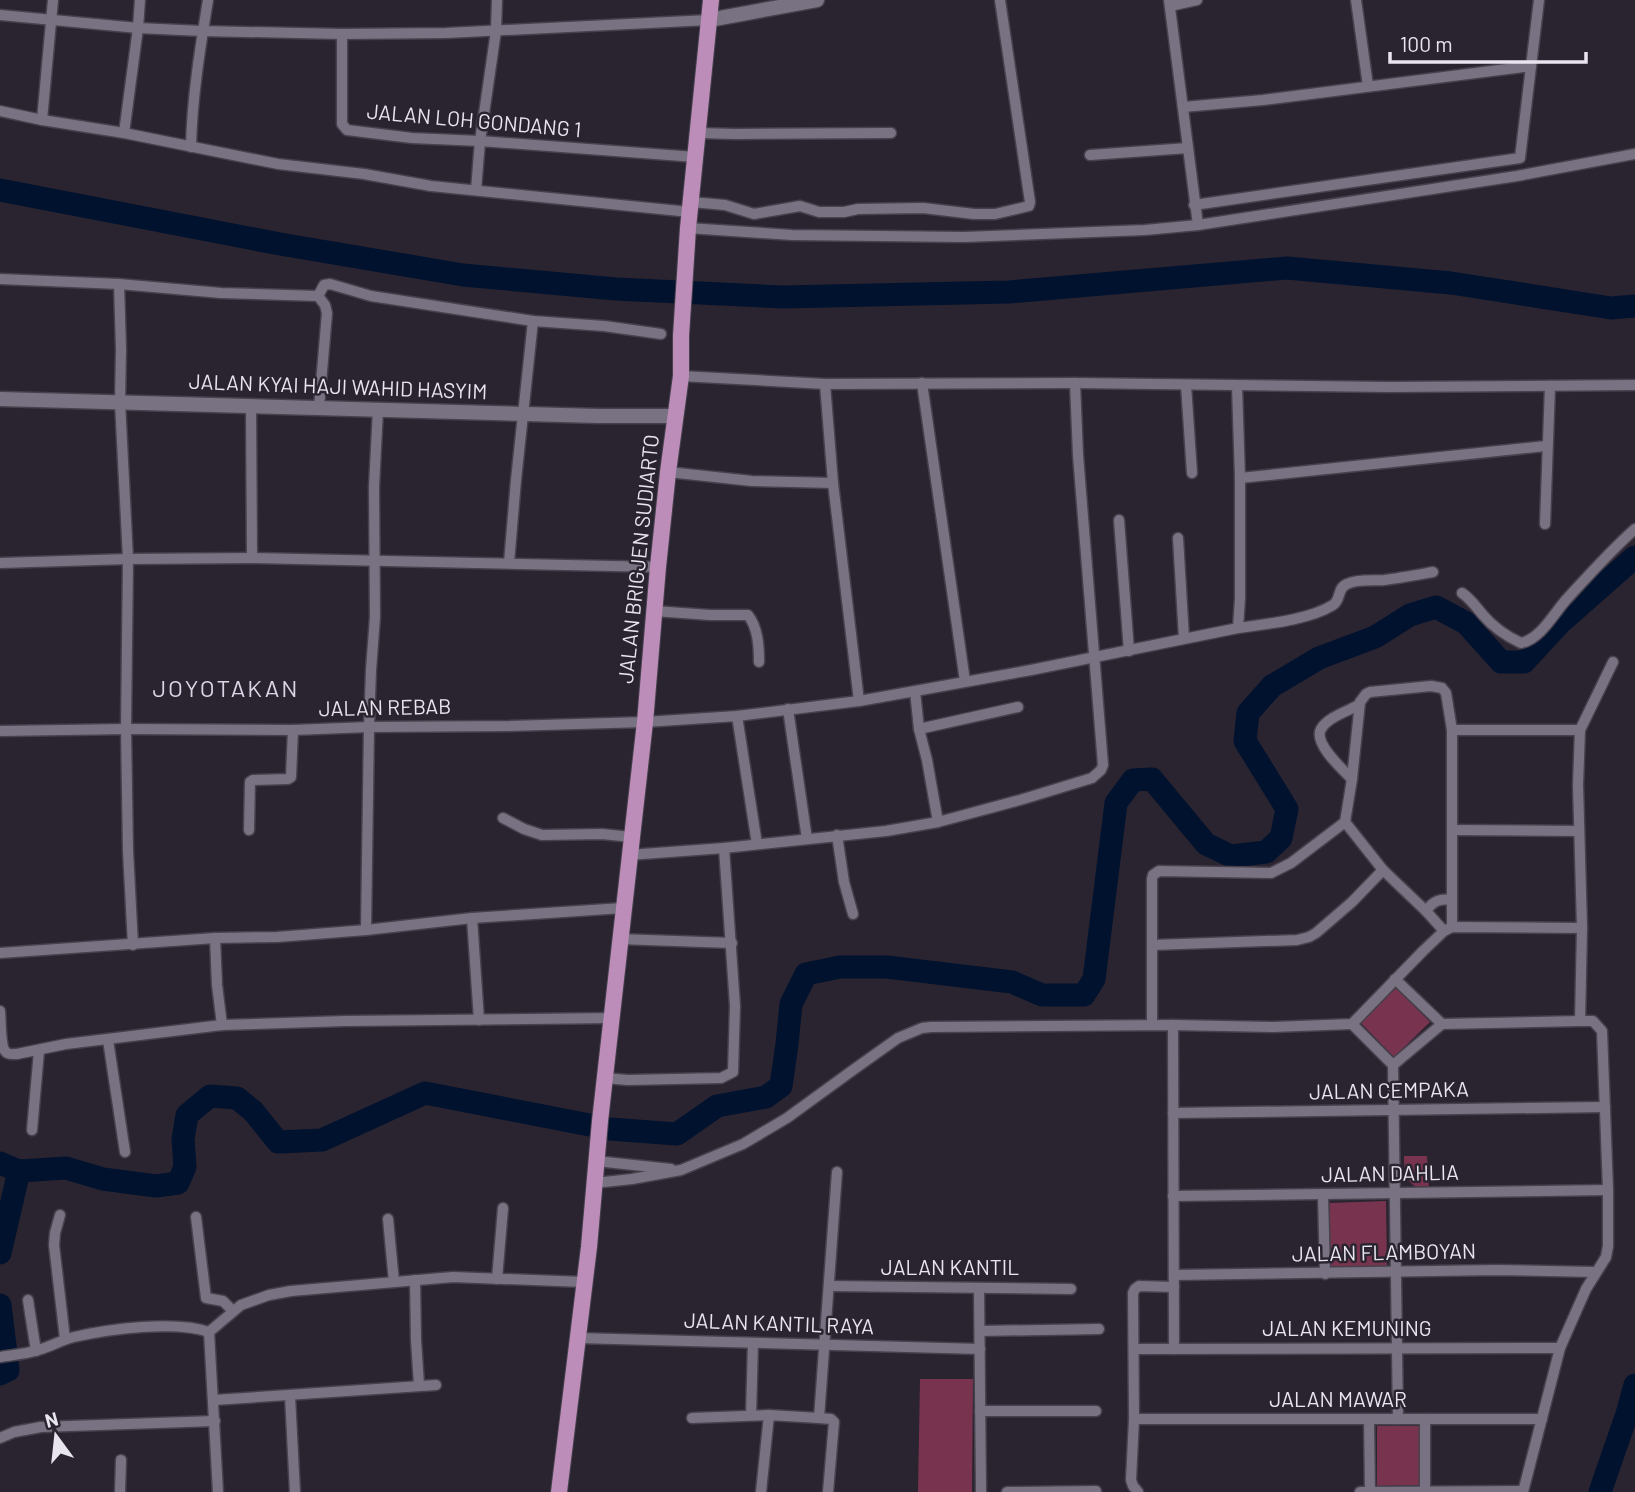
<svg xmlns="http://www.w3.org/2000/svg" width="1635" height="1492" viewBox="0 0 1635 1492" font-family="Barlow,sans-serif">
	<rect width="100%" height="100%" fill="#2a2431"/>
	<!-- green -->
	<g fill="#78344f">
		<path d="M 1396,988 L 1430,1022 L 1394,1057 L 1360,1022 Z"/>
		<path d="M 1404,1156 L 1427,1156 L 1429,1191 C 1407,1187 1404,1176 1404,1156 Z"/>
		<path d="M 1386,1201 L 1387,1266 L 1331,1268 L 1329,1203 Z"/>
		<path d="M 920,1379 L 973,1379 L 972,1492 L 918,1492 Z"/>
		<path d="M 1377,1426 L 1419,1426 L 1419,1485 L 1377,1486 Z"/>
	</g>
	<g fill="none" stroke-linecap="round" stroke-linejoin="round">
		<!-- river -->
		<g stroke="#00122e" stroke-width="23">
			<path d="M 0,190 L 280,244 L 463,275 L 616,289 L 783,297 L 1009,292 L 1287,268 L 1451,283 L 1611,308 L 1635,306"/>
			<path d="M 0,1163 L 19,1171 L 66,1168 L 103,1179 L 156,1186 L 178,1183 L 185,1167 L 183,1139 L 187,1115 L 210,1096 L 237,1098 L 253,1111 L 278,1142 L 322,1140 L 425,1093 L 610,1129 L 677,1134 L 717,1106 L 766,1097 L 781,1086 L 787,1044 L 791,1004 L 806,974 L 840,967 L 887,967 L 1012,982 L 1042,995 L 1084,995 L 1094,979 L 1116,803 L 1133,780 L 1152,779 L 1206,844 L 1231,856 L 1266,852 L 1281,838 L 1287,809 L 1245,741 L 1248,713 L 1272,686 L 1319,658 L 1375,637 L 1410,615 L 1436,607 L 1466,623 L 1501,662 L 1524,662 L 1561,622 L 1635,557"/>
			<path d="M 0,1253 L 19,1171"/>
			<path d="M 0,1305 L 8,1370 L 0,1374"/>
			<path d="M 1600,1492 L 1627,1414 L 1635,1385"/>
		</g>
		<defs>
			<g id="minor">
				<path d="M 1169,0 L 1198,225"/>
				<path d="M 1356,0 L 1368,86"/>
				<path d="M 1170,6 L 1197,0"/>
				<path d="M 0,15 L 138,28 L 202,31 L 342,34 L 446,33 L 709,20"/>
				<path d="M 342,34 L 342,124 L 347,130 L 412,138 L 480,141 L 695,157"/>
				<path d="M 1183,107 L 1263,100 L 1531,66"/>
				<path d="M 0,111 L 42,120 L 124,133 L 278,164 L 364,174 L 431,186 L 690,212"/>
				<path d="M 42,120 L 53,0"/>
				<path d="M 124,133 L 138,28 L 140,0"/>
				<path d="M 699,133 L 735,134 L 891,133"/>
				<path d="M 191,147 C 192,98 200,49 208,0"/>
				<path d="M 1090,155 L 1188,148"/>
				<path d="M 476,190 L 480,141 L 496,31 L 497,0"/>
				<path d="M 691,202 L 725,205 L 754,214 L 800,206 L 819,212 L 844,212 L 858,209 L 923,208 L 974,214 L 995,214 L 1029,206 L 1030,202 L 1000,0"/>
				<path d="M 1194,205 L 1520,158 L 1539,0"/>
				<path d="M 688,228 L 792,235 L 964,237 L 1145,230 L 1198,225 L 1517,176 L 1635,154"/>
				<path d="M 0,279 L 119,284 L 221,293 L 318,296 L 325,305 L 327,313 L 319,407"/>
				<path d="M 119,284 L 121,349 L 120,402 L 128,559 L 126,729 L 128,851 L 133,945"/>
				<path d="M 318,296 L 324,285 L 330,284 L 371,296 L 533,321 L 604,326 L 661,334"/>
				<path d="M 681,376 L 825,384 L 1075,383 L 1390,387 L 1635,385"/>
				<path d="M 922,383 L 965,681"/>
				<path d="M 825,384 L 833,483 L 859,701"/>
				<path d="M 1186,385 L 1192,473"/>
				<path d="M 251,406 L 252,558"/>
				<path d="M 668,472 L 752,481 L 833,483"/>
				<path d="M 1240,478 L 1546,446"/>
				<path d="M 1119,520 L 1129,651"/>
				<path d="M 1545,524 L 1550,386"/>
				<path d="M 1178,538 L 1184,638"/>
				<path d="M 0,563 L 128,559 L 252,558 L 658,567"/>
				<path d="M 509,563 L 516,480 L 533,321"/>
				<path d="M 1462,593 C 1471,599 1476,607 1483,615 C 1494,628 1506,636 1521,643 C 1540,639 1553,615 1565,601 C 1587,577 1610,551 1635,529"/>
				<path d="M 654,611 L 710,615 L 748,615 C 758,628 759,646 759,662"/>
				<path d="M 1238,628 C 1266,624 1309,620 1333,605 C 1341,600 1337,588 1347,584 C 1357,579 1373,581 1384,580 C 1400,578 1416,575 1433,572"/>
				<path d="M 915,691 L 919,729 L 927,760 L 938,822"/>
				<path d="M 788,709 L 807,839"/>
				<path d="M 737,716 L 757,844"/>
				<path d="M 919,729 L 1018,707"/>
				<path d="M 1452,730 L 1580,730"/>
				<path d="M 0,731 L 126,729 L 293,730 L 369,727 L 509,726 L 645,722 L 737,716 L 859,701 L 915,691 L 1031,670 L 1238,628 L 1240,598 L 1240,478 L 1237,386"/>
				<path d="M 1352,779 C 1343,770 1313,743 1321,729 C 1328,717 1348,711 1359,705"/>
				<path d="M 503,818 L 524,829 L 542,835 L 602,834 L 631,837"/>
				<path d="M 1345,822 L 1383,870 L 1426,911 L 1444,931"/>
				<path d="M 249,830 L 250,782 L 253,780 L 288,779 L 291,777 L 293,730"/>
				<path d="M 1452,830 L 1579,831"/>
				<path d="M 837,835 L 844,882 L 853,914"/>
				<path d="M 629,855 L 724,848 L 886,831 L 938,822 L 1020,800 L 1092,778 L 1101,770 L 1103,765 L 1078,455 L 1075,383"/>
				<path d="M 1426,911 C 1433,901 1440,898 1452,900"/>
				<path d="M 472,918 L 479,1020"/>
				<path d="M 366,930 L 369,727 L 371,670 L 375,617 L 374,487 L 378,409"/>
				<path d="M 215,938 L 217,985 L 222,1025"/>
				<path d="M 619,939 L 732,943"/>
				<path d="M 1153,945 L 1297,940 L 1309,937 L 1316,933 L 1352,902 L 1383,870"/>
				<path d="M 0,953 L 215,938 L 277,937 L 366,930 L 472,918 L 623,908"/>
				<path d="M 1395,979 L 1442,1024"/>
				<path d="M 0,1011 C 1,1020 0,1047 6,1052 C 8,1055 14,1054 17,1054 L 66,1044 L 222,1025 L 345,1021 L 612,1018"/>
				<path d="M 1352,1024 L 1393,1065 L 1398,1419"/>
				<path d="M 1152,1025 L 1152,879 L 1153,875 L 1159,871 L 1271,873 L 1291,863 L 1345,822 L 1352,779 L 1360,702 L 1366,694 L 1370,692 L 1431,686 L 1442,688 L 1446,693 L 1452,730 L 1452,927"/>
				<path d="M 1173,1025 L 1174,1349"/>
				<path d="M 108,1040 L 125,1152"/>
				<path d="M 1393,1065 L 1442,1024 L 1580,1021"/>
				<path d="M 604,1078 L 628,1080 L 721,1078 L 733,1072 L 735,1006 L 724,848"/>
				<path d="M 1173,1113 L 1605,1107"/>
				<path d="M 32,1130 L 39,1051"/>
				<path d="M 596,1161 L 671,1169"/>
				<path d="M 595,1183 L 632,1179 L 681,1170 L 743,1144 L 787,1118 L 853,1070 L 898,1038 L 922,1028 L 931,1027 L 1173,1025 L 1273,1027 L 1352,1024 L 1423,951 L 1444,931 L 1452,927 L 1582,928"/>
				<path d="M 1323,1195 L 1325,1274"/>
				<path d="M 1173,1196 L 1608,1190"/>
				<path d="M 60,1215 L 55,1233 L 54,1245 L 65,1339"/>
				<path d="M 196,1217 L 206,1298 L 223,1301 L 233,1311"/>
				<path d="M 388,1219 L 394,1282"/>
				<path d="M 1174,1275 L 1497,1270 L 1596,1272"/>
				<path d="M 497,1279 L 503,1208"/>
				<path d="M 415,1280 L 416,1340 L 419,1385"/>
				<path d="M 829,1286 L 1071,1289"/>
				<path d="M 979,1288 L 981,1492"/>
				<path d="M 28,1300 L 36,1351"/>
				<path d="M 980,1331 L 1099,1329"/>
				<path d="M 209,1332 L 218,1492"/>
				<path d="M 577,1338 L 980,1349"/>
				<path d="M 1134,1349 L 1560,1348"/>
				<path d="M 0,1357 C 12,1355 26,1354 38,1350 C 50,1347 61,1340 74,1337 C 109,1329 176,1320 209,1332 L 241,1305 L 269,1295 L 291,1291 L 453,1277 L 584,1282"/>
				<path d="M 290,1396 L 295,1492"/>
				<path d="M 214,1400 L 436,1385"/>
				<path d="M 980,1411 L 1096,1411"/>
				<path d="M 751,1415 L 753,1343"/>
				<path d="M 692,1418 L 769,1415"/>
				<path d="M 819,1418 L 831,1419 L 834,1422 L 828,1492"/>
				<path d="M 1134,1419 L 1542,1419"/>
				<path d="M 1369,1419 L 1370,1492"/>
				<path d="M 1425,1419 L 1425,1491"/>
				<path d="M 0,1438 L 14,1432 L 41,1427 L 215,1421"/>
				<path d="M 120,1492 L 121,1460"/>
				<path d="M 761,1492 L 769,1415 L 819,1418 L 837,1172"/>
				<path d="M 1007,1492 L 1096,1491"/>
				<path d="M 1138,1492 L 1133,1486 L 1131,1480 L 1134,1419 L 1133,1293 L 1135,1289 L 1139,1286 L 1174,1287"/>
				<path d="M 1360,1492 L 1523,1491"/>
				<path d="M 1523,1492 L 1560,1348 L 1586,1289 L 1606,1257 L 1608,1246 L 1608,1190 L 1602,1031 L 1593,1021 L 1580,1021 L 1582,928 L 1578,785 L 1580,730 L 1613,662"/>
			</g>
			<g id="secondary">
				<path d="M 709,20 L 817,0"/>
				<path d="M 0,399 L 598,416 L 675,416"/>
			</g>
			<path id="primary" d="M 559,1492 L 589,1247 L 600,1121 L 645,722 L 658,567 L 668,472 L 681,376 L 681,336 L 688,228 L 711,0"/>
		</defs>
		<!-- minor casing -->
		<use href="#minor" stroke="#46414c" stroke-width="13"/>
		<!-- secondary casing -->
		<use href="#secondary" stroke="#46414c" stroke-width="17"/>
		<!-- primary casing -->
		<use href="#primary" stroke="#46414c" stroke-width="18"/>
		<!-- minor -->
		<use href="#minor" stroke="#797282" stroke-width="10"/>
		<!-- secondary -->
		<use href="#secondary" stroke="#797282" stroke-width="14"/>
		<!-- primary -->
		<use href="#primary" stroke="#bc8db9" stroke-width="16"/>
	</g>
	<g text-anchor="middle" stroke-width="5" stroke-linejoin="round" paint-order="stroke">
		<!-- street labels -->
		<g font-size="21" fill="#e9e5ee" stroke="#2a2431">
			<text transform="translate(474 121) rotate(5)" y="7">JALAN LOH GONDANG 1</text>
			<text transform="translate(338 387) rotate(2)" y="7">JALAN KYAI HAJI WAHID HASYIM</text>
			<text transform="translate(639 559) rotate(-84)" y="7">JALAN BRIGJEN SUDIARTO</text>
			<text transform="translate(385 708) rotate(-1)" y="7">JALAN REBAB</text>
			<text transform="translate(1389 1091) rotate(-1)" y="7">JALAN CEMPAKA</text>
			<text transform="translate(1390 1174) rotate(-1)" y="7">JALAN DAHLIA</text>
			<text transform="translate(1384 1253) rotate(-1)" y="7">JALAN FLAMBOYAN</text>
			<text x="950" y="1275">JALAN KANTIL</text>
			<text transform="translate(779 1324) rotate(2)" y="7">JALAN KANTIL RAYA</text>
			<text x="1347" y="1336">JALAN KEMUNING</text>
			<text x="1338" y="1407">JALAN MAWAR</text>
		</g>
		<!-- quarter labels -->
		<g font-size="24" letter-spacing="2" fill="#dcd4e5" stroke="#2a2431">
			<text x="226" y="697">JOYOTAKAN</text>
		</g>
	</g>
	<!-- north arrow -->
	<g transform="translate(56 1436) rotate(345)" stroke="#2a2431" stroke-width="5" paint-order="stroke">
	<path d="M0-5L12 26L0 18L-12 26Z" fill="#e9e5ee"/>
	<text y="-10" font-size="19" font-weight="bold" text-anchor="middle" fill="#e9e5ee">N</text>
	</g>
	<!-- scale -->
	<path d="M1390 52v10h196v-10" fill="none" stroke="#e9e5ee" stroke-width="3.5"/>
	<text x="1400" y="52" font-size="21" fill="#e9e5ee" stroke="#2a2431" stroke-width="5" paint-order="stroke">100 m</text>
</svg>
